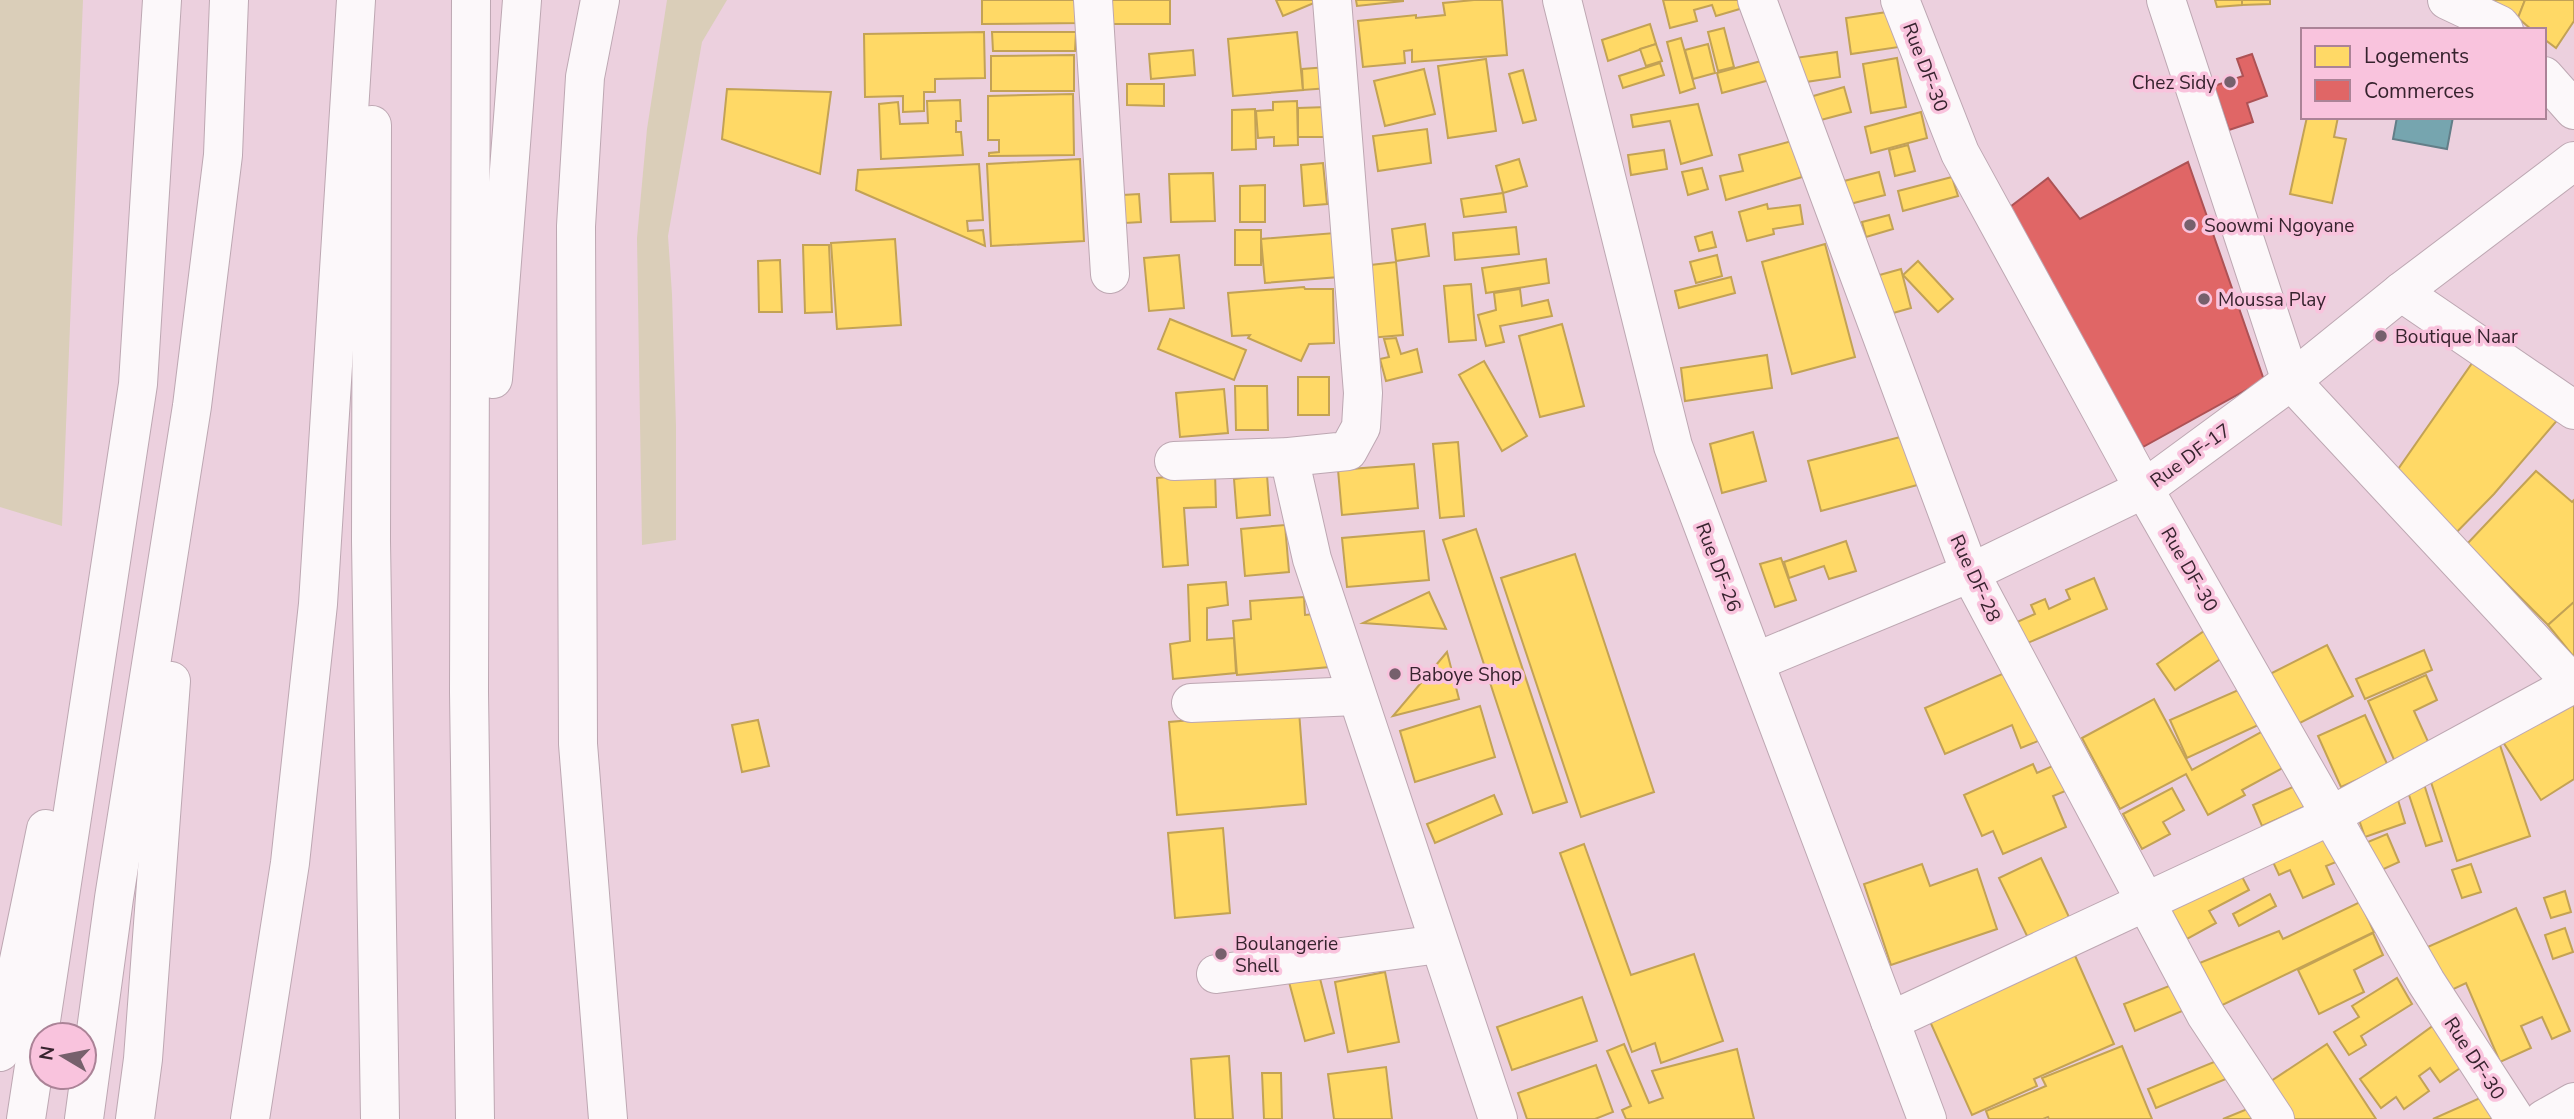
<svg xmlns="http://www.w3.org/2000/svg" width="2574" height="1119" viewBox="0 0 2574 1119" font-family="'Nunito Sans',sans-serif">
	<rect width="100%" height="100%" fill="#ecd0de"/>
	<!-- green -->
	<g fill="#daceb9">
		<path d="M 0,0 L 83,0 L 62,526 L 0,507 Z"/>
		<path d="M 667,0 L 727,0 L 702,42 L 668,236 L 672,294 L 676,426 L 676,540 L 642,545 L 637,238 L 647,129 Z"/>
	</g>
	<!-- homes -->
	<g fill="#ffd966" stroke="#c3a255" stroke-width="2">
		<path d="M 982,0 L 1081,0 L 1081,23 L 982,24 Z"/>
		<rect x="1100" y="0" width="70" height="24"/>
		<path d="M 1276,0 L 1321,0 L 1283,16 Z"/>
		<path d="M 1356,0 L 1403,0 L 1403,1 L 1357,6 Z"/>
		<path d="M 1474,0 L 1502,0 L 1507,55 L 1412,62 L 1412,50 L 1404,51 L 1405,63 L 1363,67 L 1358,21 L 1416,15 L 1416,18 L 1445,15 L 1443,3 Z"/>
		<path d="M 1663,0 L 1749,0 L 1750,6 L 1716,16 L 1712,5 L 1694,10 L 1697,21 L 1670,28 Z"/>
		<path d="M 2215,0 L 2242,0 L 2242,5 L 2217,7 Z"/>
		<path d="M 2242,0 L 2270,0 L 2270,4 L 2242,5 Z"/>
		<path d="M 2482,0 L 2525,0 L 2518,18 Z"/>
		<path d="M 2525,0 L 2574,0 L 2574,21 L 2556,48 L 2544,39 L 2544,30 L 2532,30 L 2518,18 Z"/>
		<path d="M 1894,11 L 1899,47 L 1851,54 L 1846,18 Z"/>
		<path d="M 1650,24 L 1656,44 L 1608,61 L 1602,40 Z"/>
		<path d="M 1724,28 L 1734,67 L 1718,71 L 1708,32 Z"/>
		<path d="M 984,32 L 985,78 L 935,79 L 935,92 L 924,92 L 924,111 L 903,112 L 903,96 L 865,97 L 864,34 Z"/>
		<path d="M 992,32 L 1076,32 L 1075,51 L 993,51 Z"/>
		<path d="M 1297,32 L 1303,90 L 1233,96 L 1228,39 Z"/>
		<path d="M 1681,38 L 1695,88 L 1680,93 L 1667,42 Z"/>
		<path d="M 1656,44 L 1662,61 L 1646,66 L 1640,49 Z"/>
		<path d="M 1708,44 L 1715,73 L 1693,79 L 1685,50 Z"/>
		<path d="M 1193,50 L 1195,75 L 1151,79 L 1149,54 Z"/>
		<path d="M 1837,52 L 1840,77 L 1799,83 L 1795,58 Z"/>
		<path d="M 1074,55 L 1074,91 L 991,91 L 991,56 Z"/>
		<path d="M 1772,58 L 1777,78 L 1722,93 L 1717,73 Z"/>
		<path d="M 1897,58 L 1906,107 L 1871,113 L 1863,64 Z"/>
		<path d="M 1486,59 L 1496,131 L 1448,138 L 1438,66 Z"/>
		<path d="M 1660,63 L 1664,75 L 1623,88 L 1619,76 Z"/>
		<path d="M 1328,67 L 1329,88 L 1303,90 L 1302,69 Z"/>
		<path d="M 1424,69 L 1435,114 L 1385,126 L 1374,81 Z"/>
		<path d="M 1523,70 L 1536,120 L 1523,123 L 1509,74 Z"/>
		<path d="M 1127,84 L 1164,84 L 1164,106 L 1127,105 Z"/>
		<path d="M 1844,87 L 1851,112 L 1817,121 L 1810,97 Z"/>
		<path d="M 727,89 L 831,92 L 820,174 L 722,139 Z"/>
		<path d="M 1073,94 L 1074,155 L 989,156 L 989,153 L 999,152 L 999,140 L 988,140 L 988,96 Z"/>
		<path d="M 960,100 L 961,121 L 956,121 L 956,132 L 961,132 L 963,155 L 881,159 L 879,104 L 898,102 L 900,124 L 928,123 L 927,101 Z"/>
		<path d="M 1297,101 L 1298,145 L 1274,146 L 1274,137 L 1258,138 L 1256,111 L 1273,110 L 1273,102 Z"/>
		<path d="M 1698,104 L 1712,155 L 1681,164 L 1670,121 L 1633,127 L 1631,115 Z"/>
		<path d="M 1327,107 L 1328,137 L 1298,137 L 1298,108 Z"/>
		<path d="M 1255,109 L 1256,149 L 1232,150 L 1232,110 Z"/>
		<path d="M 1921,112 L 1927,138 L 1871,153 L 1865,127 Z"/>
		<path d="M 2307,117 L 2338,117 L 2334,137 L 2346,139 L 2332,203 L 2290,194 Z"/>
		<path d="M 1427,129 L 1431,163 L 1378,171 L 1373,136 Z"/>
		<path d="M 1792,141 L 1802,177 L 1726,200 L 1720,176 L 1743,171 L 1739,155 Z"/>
		<path d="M 1908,145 L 1915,171 L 1895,176 L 1889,150 Z"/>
		<path d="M 1664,150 L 1667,169 L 1631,175 L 1628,155 Z"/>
		<path d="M 1080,159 L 1084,241 L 991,246 L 987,164 Z"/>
		<path d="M 1519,159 L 1527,186 L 1503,193 L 1496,166 Z"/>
		<path d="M 1323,163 L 1327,204 L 1304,206 L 1301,165 Z"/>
		<path d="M 979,164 L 983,220 L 967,221 L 968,231 L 983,230 L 985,246 L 856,190 L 858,170 Z"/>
		<path d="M 1702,168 L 1708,189 L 1688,195 L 1682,172 Z"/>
		<path d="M 1879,172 L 1885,195 L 1850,204 L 1844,181 Z"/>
		<path d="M 1213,173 L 1215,221 L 1171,222 L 1169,174 Z"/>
		<path d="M 1952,177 L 1958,196 L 1903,211 L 1898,191 Z"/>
		<path d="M 1265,185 L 1265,222 L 1240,222 L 1240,186 Z"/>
		<path d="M 1503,193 L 1506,212 L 1464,217 L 1461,199 Z"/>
		<path d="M 1139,194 L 1141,222 L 1125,223 L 1123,195 Z"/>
		<path d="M 1767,204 L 1768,209 L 1800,205 L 1803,224 L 1773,229 L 1774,234 L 1747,241 L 1739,212 Z"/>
		<path d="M 1889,215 L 1893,229 L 1866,237 L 1862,222 Z"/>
		<path d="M 1425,224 L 1429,256 L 1396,261 L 1392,229 Z"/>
		<path d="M 1516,227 L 1519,254 L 1455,260 L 1453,233 Z"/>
		<rect x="1235" y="230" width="26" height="35"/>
		<path d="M 1712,232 L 1716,247 L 1699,251 L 1695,237 Z"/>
		<path d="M 1335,233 L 1339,277 L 1265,283 L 1261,239 Z"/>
		<path d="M 895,239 L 901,325 L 837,329 L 831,243 Z"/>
		<path d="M 1825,244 L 1855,357 L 1792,374 L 1762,262 Z"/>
		<path d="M 803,245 L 829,245 L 832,312 L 805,313 Z"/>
		<path d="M 1179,255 L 1184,308 L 1149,311 L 1144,258 Z"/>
		<path d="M 1717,255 L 1722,276 L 1696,283 L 1690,262 Z"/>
		<path d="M 1546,259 L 1549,283 L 1486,293 L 1482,268 Z"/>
		<path d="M 780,260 L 782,312 L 759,312 L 758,261 Z"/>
		<path d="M 1918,261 L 1953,299 L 1938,312 L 1903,275 Z"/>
		<path d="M 1396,262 L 1403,335 L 1369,338 L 1362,266 Z"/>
		<path d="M 1901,269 L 1911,308 L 1886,315 L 1876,276 Z"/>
		<path d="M 1731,277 L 1735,293 L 1679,308 L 1675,291 Z"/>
		<path d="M 1471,284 L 1476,340 L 1449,342 L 1444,286 Z"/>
		<path d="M 1304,287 L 1305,289 L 1333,289 L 1334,343 L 1309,344 L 1301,361 L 1248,338 L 1250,335 L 1232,336 L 1228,293 Z"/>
		<path d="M 1520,289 L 1522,306 L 1548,300 L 1552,316 L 1500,326 L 1504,342 L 1486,346 L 1478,315 L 1496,310 L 1494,293 Z"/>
		<path d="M 1170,319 L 1246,350 L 1234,380 L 1158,349 Z"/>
		<path d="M 1562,324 L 1584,406 L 1540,417 L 1519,336 Z"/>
		<path d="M 1396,338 L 1401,354 L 1417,349 L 1422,372 L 1386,381 L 1380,359 L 1389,357 L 1384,339 Z"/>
		<path d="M 1767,355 L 1772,388 L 1685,401 L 1681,368 Z"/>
		<path d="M 2475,359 L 2560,417 L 2494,494 L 2448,541 L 2394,475 Z"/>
		<path d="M 1484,361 L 1527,436 L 1502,451 L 1459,375 Z"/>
		<rect x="1298" y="377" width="31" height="38"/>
		<path d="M 1235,386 L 1267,386 L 1268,430 L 1236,430 Z"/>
		<path d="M 1224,389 L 1228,433 L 1180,437 L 1176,393 Z"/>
		<path d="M 1753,432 L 1766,481 L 1722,493 L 1710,444 Z"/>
		<path d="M 1908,435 L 1921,484 L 1821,511 L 1808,461 Z"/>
		<path d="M 1458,442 L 1464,516 L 1440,518 L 1433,444 Z"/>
		<path d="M 1414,464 L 1418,508 L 1342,515 L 1338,470 Z"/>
		<path d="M 2536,471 L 2572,502 L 2574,500 L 2574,602 L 2548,625 L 2467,544 Z"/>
		<path d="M 1215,472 L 1216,507 L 1184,508 L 1188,565 L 1163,567 L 1157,478 Z"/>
		<path d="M 1267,475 L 1270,515 L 1237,518 L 1234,479 Z"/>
		<path d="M 1285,525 L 1289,572 L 1245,576 L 1241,529 Z"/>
		<path d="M 1476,529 L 1567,802 L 1533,813 L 1443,540 Z"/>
		<path d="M 1424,531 L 1429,580 L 1347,587 L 1342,538 Z"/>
		<path d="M 1846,541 L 1856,571 L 1829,579 L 1824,566 L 1789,578 L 1784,562 Z"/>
		<path d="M 1575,554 L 1654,792 L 1581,817 L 1501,578 Z"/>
		<path d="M 1781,558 L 1796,600 L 1775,607 L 1760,564 Z"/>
		<path d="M 2094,578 L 2107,609 L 2016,648 L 2006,627 L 2035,614 L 2031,605 L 2045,599 L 2049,609 L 2070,599 L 2066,590 Z"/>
		<path d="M 1226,582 L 1228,605 L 1207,608 L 1207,640 L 1234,638 L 1236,673 L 1173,679 L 1170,644 L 1190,641 L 1188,585 Z"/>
		<path d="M 1429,592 L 1446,629 L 1363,623 Z"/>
		<path d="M 1304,597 L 1305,615 L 1325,613 L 1330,667 L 1237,675 L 1233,621 L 1251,619 L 1250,601 Z"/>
		<path d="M 2574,602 L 2574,657 L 2548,625 Z"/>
		<path d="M 2214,624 L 2232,651 L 2175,690 L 2157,664 Z"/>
		<path d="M 2327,645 L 2353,696 L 2290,728 L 2264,677 Z"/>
		<path d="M 2424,650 L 2432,670 L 2365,699 L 2356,679 Z"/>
		<path d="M 1447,652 L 1459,699 L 1393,716 Z"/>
		<path d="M 2018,667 L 2048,737 L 2021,748 L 2012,725 L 1945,754 L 1925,708 Z"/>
		<path d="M 2426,675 L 2437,700 L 2414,711 L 2430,746 L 2395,762 L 2368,701 Z"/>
		<path d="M 2252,684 L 2267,721 L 2187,758 L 2170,720 Z"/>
		<path d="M 2154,699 L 2192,770 L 2272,726 L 2292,763 L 2242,790 L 2245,795 L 2208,815 L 2186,774 L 2120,809 L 2082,738 Z"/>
		<path d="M 2574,701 L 2574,779 L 2541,800 L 2503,742 Z"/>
		<path d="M 1480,706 L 1495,757 L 1415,782 L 1400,731 Z"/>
		<path d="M 1299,711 L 1306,804 L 1177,815 L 1169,722 Z"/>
		<path d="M 2365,715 L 2388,766 L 2341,787 L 2318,736 Z"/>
		<path d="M 758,720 L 769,766 L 742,772 L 732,725 Z"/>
		<path d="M 2499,742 L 2530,836 L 2457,861 L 2426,767 Z"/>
		<path d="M 2064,761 L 2075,787 L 2053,796 L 2066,827 L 2003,854 L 1993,831 L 1982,836 L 1964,795 L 2033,764 L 2037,773 Z"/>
		<path d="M 2306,781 L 2315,802 L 2262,826 L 2253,805 Z"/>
		<path d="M 2424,784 L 2442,841 L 2426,846 L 2407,789 Z"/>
		<path d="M 2172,788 L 2184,810 L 2163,822 L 2170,834 L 2142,849 L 2123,814 Z"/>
		<path d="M 1494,795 L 1502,814 L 1435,843 L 1427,824 Z"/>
		<path d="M 2398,800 L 2405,823 L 2365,837 L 2357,814 Z"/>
		<path d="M 2326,825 L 2341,860 L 2326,866 L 2334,884 L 2303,898 L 2290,870 L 2279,875 L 2268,851 Z"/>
		<path d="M 1223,828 L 1230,913 L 1175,918 L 1168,833 Z"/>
		<path d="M 2387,834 L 2399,862 L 2375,873 L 2363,844 Z"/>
		<path d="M 1584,844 L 1631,975 L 1694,954 L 1723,1041 L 1661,1063 L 1655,1043 L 1632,1052 L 1560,853 Z"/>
		<path d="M 2041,858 L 2069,917 L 2028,938 L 1999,878 Z"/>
		<path d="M 1922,864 L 1930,886 L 1977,869 L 1997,929 L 1891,965 L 1864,884 Z"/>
		<path d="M 2471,864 L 2481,892 L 2462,898 L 2452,870 Z"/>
		<path d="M 2236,865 L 2249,890 L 2209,911 L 2216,923 L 2187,939 L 2167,903 Z"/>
		<path d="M 2565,891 L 2571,912 L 2551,918 L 2544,898 Z"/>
		<path d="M 2270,894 L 2276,906 L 2239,926 L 2233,914 Z"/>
		<path d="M 2360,902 L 2374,932 L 2210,1011 L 2192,966 L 2279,931 L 2283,939 Z"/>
		<path d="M 2516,908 L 2570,1031 L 2552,1039 L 2542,1017 L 2521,1026 L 2531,1048 L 2500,1062 L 2466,983 L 2443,994 L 2423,949 Z"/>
		<path d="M 2565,928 L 2573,952 L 2553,959 L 2545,935 Z"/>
		<path d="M 2373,933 L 2383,955 L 2354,970 L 2364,992 L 2319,1014 L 2298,970 Z"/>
		<path d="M 2069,942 L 2114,1044 L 2034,1079 L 2037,1086 L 1972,1115 L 1924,1008 Z"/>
		<path d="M 1316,963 L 1334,1033 L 1305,1041 L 1286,971 Z"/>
		<path d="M 1385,972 L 1399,1042 L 1348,1052 L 1335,982 Z"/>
		<path d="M 2397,978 L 2412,1004 L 2361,1036 L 2366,1045 L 2349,1055 L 2334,1032 L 2359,1017 L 2352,1006 Z"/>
		<path d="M 2184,980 L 2194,1006 L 2135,1031 L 2124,1004 Z"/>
		<path d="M 1582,997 L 1597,1041 L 1512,1070 L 1497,1027 Z"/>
		<path d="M 2434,1025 L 2463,1066 L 2440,1082 L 2430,1068 L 2419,1076 L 2429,1091 L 2404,1109 L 2396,1097 L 2381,1108 L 2360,1079 Z"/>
		<path d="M 1624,1044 L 1649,1103 L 1663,1098 L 1652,1071 L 1737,1049 L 1754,1119 L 1626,1119 L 1622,1110 L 1631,1106 L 1607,1051 Z"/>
		<path d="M 2327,1044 L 2376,1119 L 2286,1119 L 2265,1085 Z"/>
		<path d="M 2122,1046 L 2152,1119 L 2049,1119 L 2048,1117 L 2043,1119 L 1989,1119 L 1986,1111 L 2046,1086 L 2042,1078 Z"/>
		<path d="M 2231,1055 L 2238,1074 L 2156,1108 L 2148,1089 Z"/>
		<path d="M 1229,1056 L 1233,1119 L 1195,1119 L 1191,1059 Z"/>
		<path d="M 1596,1065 L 1613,1112 L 1595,1119 L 1527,1119 L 1518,1093 Z"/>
		<path d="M 1386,1067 L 1392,1119 L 1334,1119 L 1328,1074 Z"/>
		<path d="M 1262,1073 L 1281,1073 L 1282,1119 L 1264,1119 Z"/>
		<path d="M 2489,1094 L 2500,1119 L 2433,1119 Z"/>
		<path d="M 2262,1103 L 2268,1119 L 2223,1119 Z"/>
	</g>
	<!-- shops -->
	<g fill="#e06666" stroke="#ad5255" stroke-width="2">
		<path d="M 2252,54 L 2267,96 L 2247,103 L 2253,122 L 2229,130 L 2214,86 L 2243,76 L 2237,59 Z"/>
		<path d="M 2188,162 L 2264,380 L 2143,447 L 2002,213 L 2048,178 L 2080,219 Z"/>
	</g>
	<!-- public -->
	<path fill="#76a5af" stroke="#637e88" stroke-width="2" d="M 2397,117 L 2453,117 L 2447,149 L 2393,139 Z"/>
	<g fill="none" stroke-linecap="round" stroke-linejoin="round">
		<defs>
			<g id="minor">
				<path d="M 1093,0 L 1110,274"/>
				<path d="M 1562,0 L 1673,446 L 1927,1119"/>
				<path d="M 1757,0 L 1970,573 L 2206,1015 L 2275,1119"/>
				<path d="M 1900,0 L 1960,153 L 2144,489 L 2426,982 L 2515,1119"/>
				<path d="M 2166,0 L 2291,381 L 2574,685"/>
				<path d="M 2447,0 L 2500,25 L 2504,30"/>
				<path d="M 2544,76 L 2574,110"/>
				<path d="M 2401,292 L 2574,410"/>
				<path d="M 1289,457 L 1312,559 L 1498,1119"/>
				<path d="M 1174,461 L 1289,457 L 1348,451 L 1361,427 L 1363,393 L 1332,0"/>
				<path d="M 1755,662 L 1970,573 L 2144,489 L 2291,381 L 2401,292 L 2574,161"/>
				<path d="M 1191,703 L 1356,696"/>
				<path d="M 1216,974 L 1439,944"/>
				<path d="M 1890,1021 L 2332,815 L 2573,684"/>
				<path d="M 2544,1119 L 2574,1102"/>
			</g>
			<g id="highway">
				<path d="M 471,0 L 469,692 L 475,1119"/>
				<path d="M 600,0 L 585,77 L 576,226 L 578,744 L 608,1119"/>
				<path d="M 372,125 L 371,541 L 380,1119"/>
				<path d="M 493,379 L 522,0"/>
				<path d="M 0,1052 L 46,829"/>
				<path d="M 26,1119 L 138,384 L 162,0"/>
				<path d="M 84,1119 L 114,898 L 192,406 L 223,155 L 229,0"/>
				<path d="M 135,1119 L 143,1059 L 171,681"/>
				<path d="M 250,1119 L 290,863 L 318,604 L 356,0"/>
			</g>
		</defs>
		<!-- minor casing -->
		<use href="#minor" stroke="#bda7b2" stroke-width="40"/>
		<!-- highway casing -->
		<use href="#highway" stroke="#bda7b2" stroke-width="40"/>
		<!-- minor -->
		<use href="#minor" stroke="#fcf8fa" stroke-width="38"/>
		<!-- highway -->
		<use href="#highway" stroke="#fcf8fa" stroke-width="38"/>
	</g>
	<!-- markers -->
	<g fill="#76606c" stroke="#f9c3dd" stroke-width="2.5">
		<circle cx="2230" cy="82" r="7"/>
		<circle cx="2190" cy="225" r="7"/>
		<circle cx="2204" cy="299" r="7"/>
		<circle cx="2381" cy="336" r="7"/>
		<circle cx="1395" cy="674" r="7"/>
		<circle cx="1221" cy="954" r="7"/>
	</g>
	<g text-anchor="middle" stroke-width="7" stroke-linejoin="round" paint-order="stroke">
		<!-- street labels -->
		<g font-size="19" fill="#37232e" stroke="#f9c3dd">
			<text transform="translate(1926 67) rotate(69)" y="7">Rue DF-30</text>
			<text transform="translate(2190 455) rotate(-36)" y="7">Rue DF-17</text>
			<text transform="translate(1719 567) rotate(69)" y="7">Rue DF-26</text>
			<text transform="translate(2190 569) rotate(60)" y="7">Rue DF-30</text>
			<text transform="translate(1976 578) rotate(65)" y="7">Rue DF-28</text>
			<text transform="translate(2475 1058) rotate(57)" y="7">Rue DF-30</text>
		</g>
		<!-- poi labels -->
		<g font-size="19" fill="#37232e" stroke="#f9c3dd" text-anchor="start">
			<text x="2216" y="89" text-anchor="end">Chez Sidy</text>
			<text x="2204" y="232">Soowmi Ngoyane</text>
			<text x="2218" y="306">Moussa Play</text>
			<text x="2395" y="343">Boutique Naar</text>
			<text x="1409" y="681">Baboye Shop</text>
			<text x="1235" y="950">Boulangerie<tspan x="1235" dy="22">Shell</tspan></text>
		</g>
	</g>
	<!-- legend -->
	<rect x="2301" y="28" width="245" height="91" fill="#f9c3dd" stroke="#ab8397" stroke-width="2"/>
	<rect x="2315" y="46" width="35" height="21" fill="#ffd966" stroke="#ab8397" stroke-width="2"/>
	<text x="2364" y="63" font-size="21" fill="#37232e">Logements</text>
	<rect x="2315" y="80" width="35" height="21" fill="#e06666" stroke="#ab8397" stroke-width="2"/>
	<text x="2364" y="98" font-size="21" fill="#37232e">Commerces</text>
	<!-- north arrow -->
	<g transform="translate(63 1056) rotate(280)"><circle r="33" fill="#f9c3dd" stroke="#ab8397" stroke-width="2"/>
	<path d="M0-5L12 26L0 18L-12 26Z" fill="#76606c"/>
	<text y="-10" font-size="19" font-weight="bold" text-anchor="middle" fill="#37232e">N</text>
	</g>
</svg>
